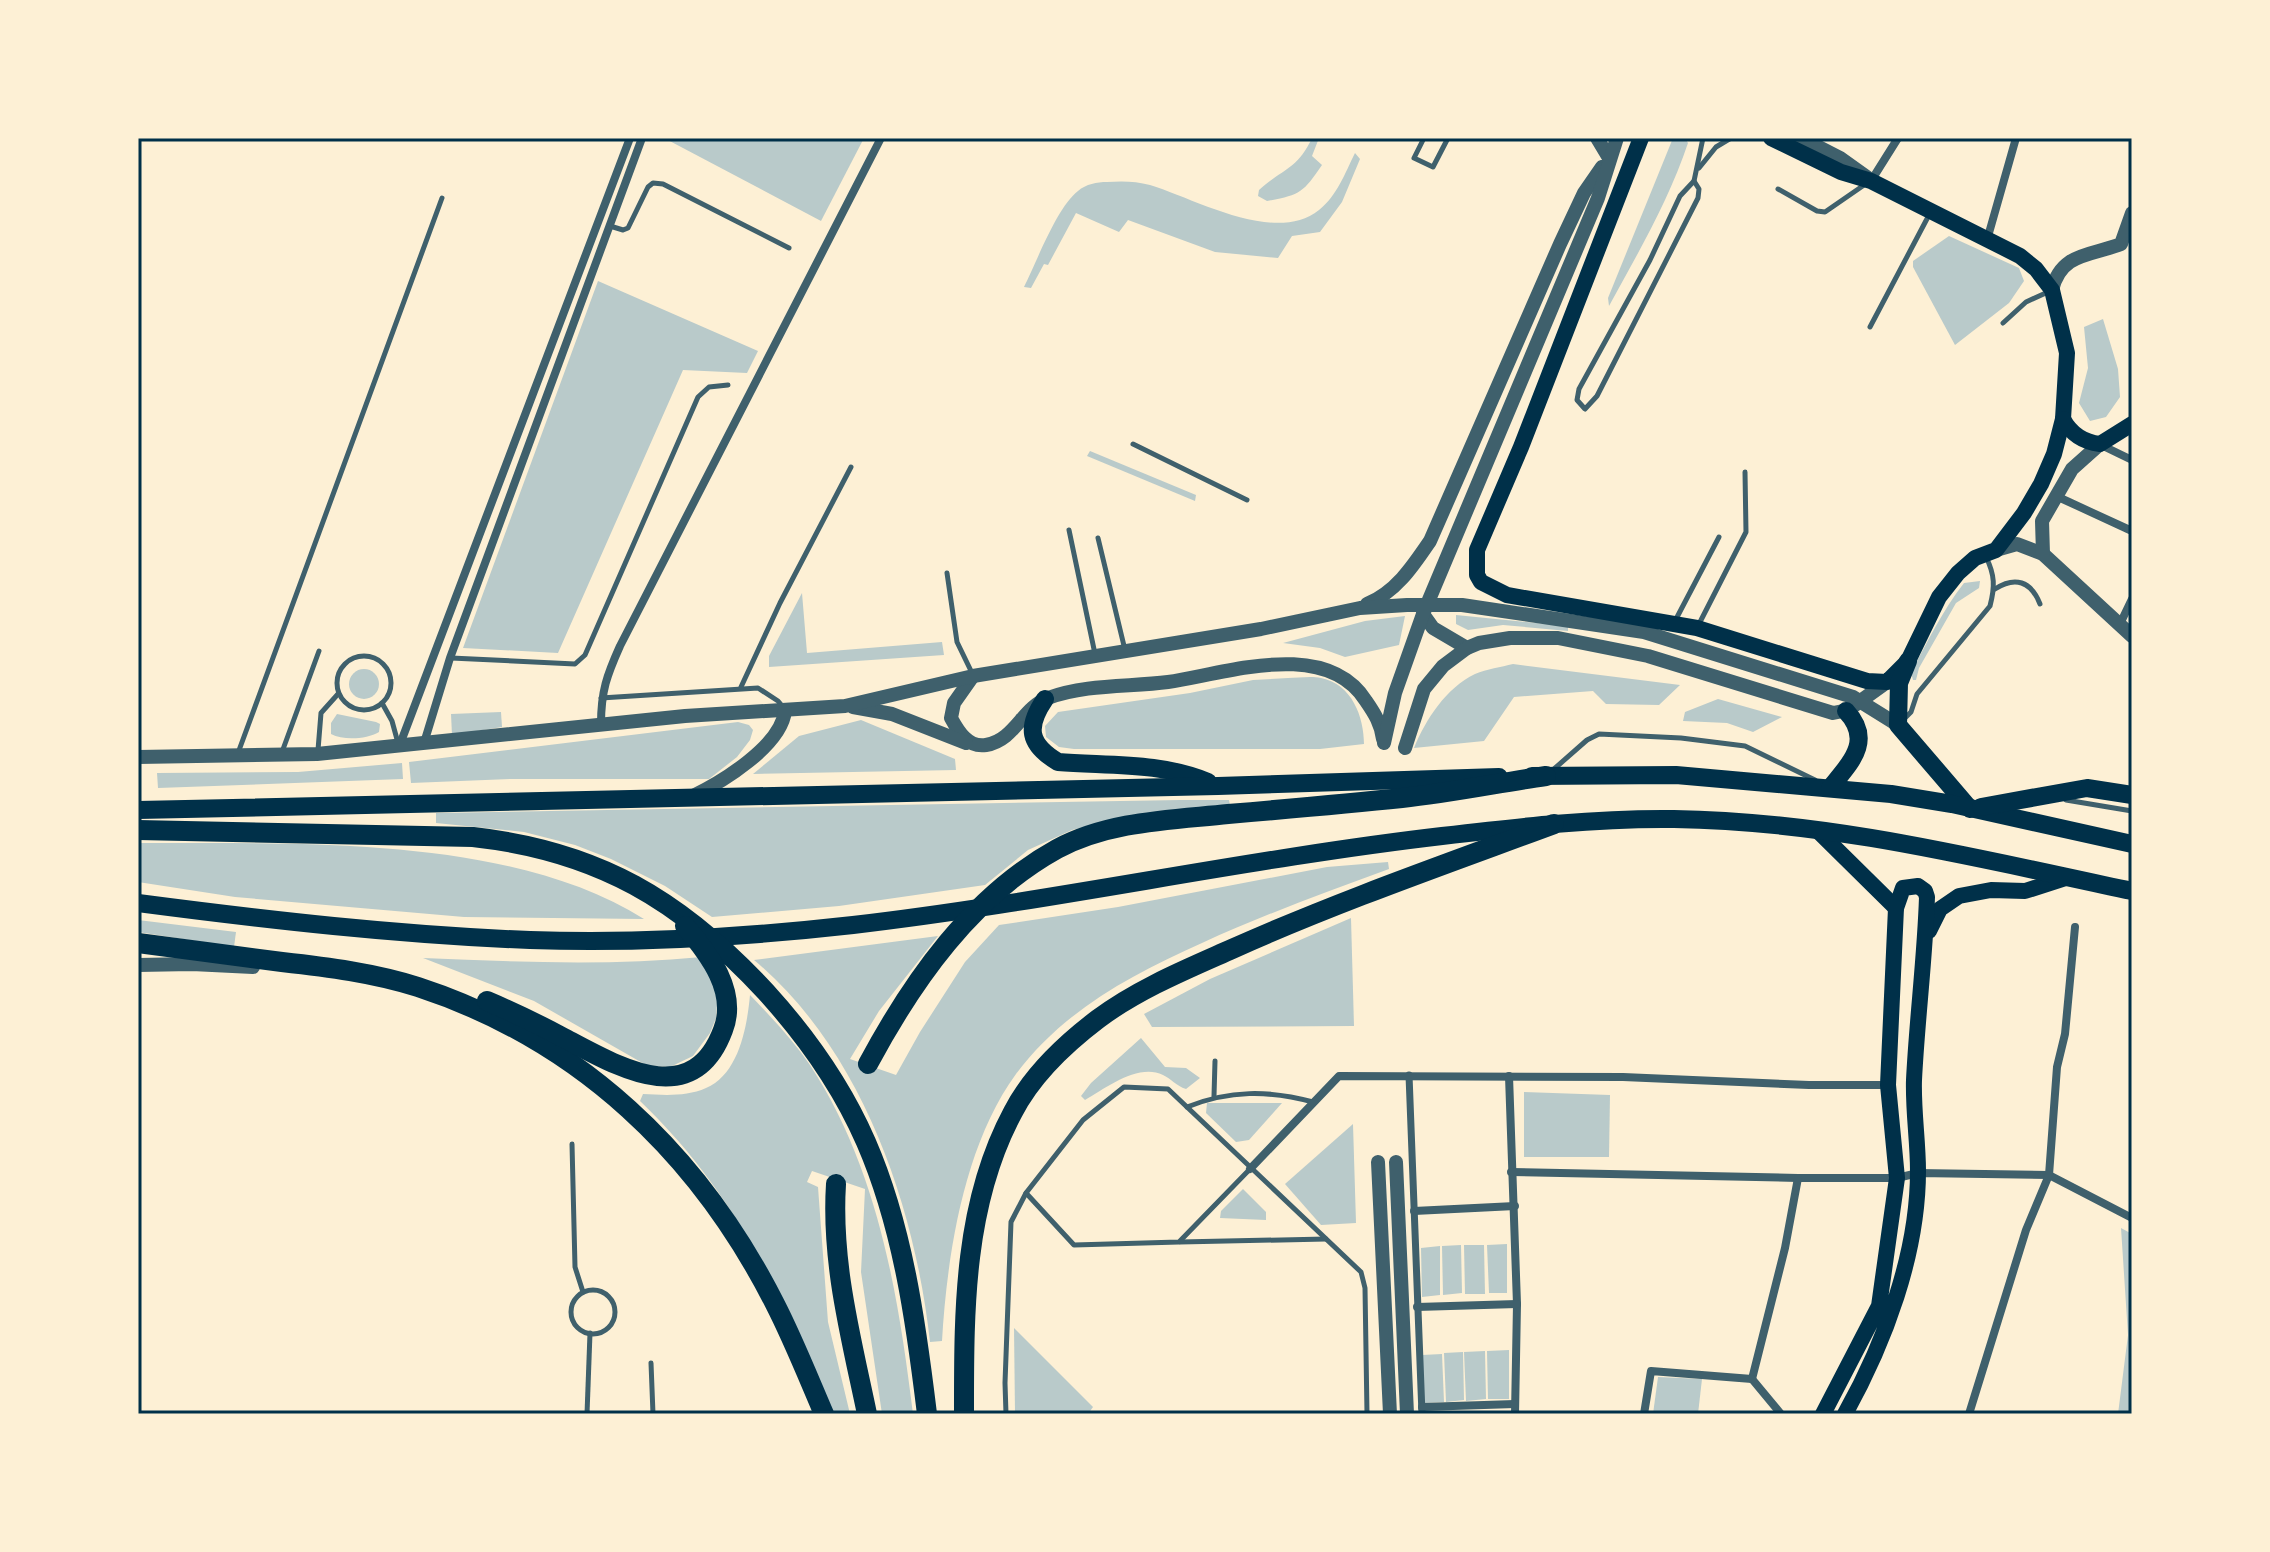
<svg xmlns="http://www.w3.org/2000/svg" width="2270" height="1552" viewBox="0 0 2270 1552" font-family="Signika,sans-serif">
	<rect width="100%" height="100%" fill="#fdf0d5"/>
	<!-- green -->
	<g fill="#b9caca">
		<path d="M 664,138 L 864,138 L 821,221 Z"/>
		<path d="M 1312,138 L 1319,138 L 1312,156 L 1322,165 C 1303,193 1300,195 1267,201 L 1258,196 L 1259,190 C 1282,169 1297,170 1312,138 Z"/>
		<path d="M 1673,138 L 1685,138 L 1688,143 C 1669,200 1638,253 1609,306 L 1608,298 Z"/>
		<path d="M 1355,153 L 1360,159 L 1342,202 L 1320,232 L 1292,236 L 1278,258 L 1215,252 L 1128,220 L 1119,232 L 1076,213 L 1048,265 L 1044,264 L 1031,288 L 1024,287 C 1037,261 1057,207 1078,191 C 1086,184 1097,182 1107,182 C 1121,181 1136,181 1150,185 C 1196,199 1275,245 1319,210 C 1337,196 1345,173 1355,153 Z"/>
		<path d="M 1949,236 L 2019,268 L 2024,281 L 2009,303 L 1955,345 L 1913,267 L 1913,261 Z"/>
		<path d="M 598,281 L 758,351 L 747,373 L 683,370 L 558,653 L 463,648 Z"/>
		<path d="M 2103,319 L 2118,369 L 2120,397 L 2106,417 L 2090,421 L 2079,403 L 2088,368 L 2084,327 Z"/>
		<path d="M 1090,451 L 1196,495 L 1195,501 L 1087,456 Z"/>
		<path d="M 1980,581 L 1979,588 L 1956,603 L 1919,668 L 1916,680 L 1913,680 L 1911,673 C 1927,642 1943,610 1964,583 Z"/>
		<path d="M 802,593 L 807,653 L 942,642 L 944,655 L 769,667 L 769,656 Z"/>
		<path d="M 1456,615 L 1568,626 L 1568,631 L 1503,625 L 1468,630 L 1456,624 Z"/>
		<path d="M 1405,616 L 1399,645 L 1345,657 L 1320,648 L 1283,643 L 1365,621 Z"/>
		<path d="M 1513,664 L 1680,685 L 1659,705 L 1606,704 L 1593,691 L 1514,697 L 1484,741 L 1414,748 C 1426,719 1446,688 1475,674 C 1487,669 1501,667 1513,664 Z"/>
		<circle cx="364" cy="684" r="15"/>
		<path d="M 1288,678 C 1298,678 1311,676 1321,678 C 1352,684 1364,717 1364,744 L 1320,749 L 1074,749 L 1059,747 L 1046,737 L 1045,726 L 1058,712 L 1190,693 L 1253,680 Z"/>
		<path d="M 1718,699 L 1782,717 L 1753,732 L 1727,723 L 1683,721 L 1685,712 Z"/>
		<path d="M 501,712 L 502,727 L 452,735 L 451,714 Z"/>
		<path d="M 337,714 L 376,722 L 380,724 L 379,732 C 367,739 344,741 331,734 L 331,723 Z"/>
		<path d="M 861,720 L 955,759 L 956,770 L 753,774 L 799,736 Z"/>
		<path d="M 738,722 L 749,725 L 753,730 L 750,740 L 737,757 L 709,779 L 510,779 L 411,783 L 409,762 Z"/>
		<path d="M 402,763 L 403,779 L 158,788 L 157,773 L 298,772 Z"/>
		<path d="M 1180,800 L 1229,800 L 1230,805 L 1112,820 L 1072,830 L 1028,850 L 985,885 L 839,906 L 712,917 L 665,886 L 611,859 L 575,845 L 524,832 L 436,823 L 436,813 Z"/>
		<path d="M 138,843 C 294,844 509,834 644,919 L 464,917 L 235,897 L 138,882 Z"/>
		<path d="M 1388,862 L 1389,869 C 1326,892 1263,915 1202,943 C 1131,975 1064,1010 1016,1074 C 964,1145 947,1255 942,1341 L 930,1342 C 915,1206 862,1050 754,960 L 938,936 L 879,1011 L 850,1059 L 896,1075 L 920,1032 L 965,962 L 999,925 L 1118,907 L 1327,867 Z"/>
		<path d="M 1351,918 L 1354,1026 L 1152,1027 L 1144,1014 L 1210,979 Z"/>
		<path d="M 138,920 L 236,932 L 234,947 L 138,932 Z"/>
		<path d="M 702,957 L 718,993 L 716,1018 L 710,1033 L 693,1056 L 670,1067 L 646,1065 L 534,1001 L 423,958 C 517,962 609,966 702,957 Z"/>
		<path d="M 750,995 C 771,1017 793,1040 810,1065 C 878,1169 898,1293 913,1414 L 882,1414 L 861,1272 L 865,1189 L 812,1171 L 807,1182 L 818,1187 L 828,1322 L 850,1414 L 834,1414 C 781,1294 736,1193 640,1101 L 643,1094 C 663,1095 686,1097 706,1088 C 739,1074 747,1027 750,995 Z"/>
		<path d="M 1141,1038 L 1165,1067 L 1186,1068 L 1200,1078 L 1186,1089 C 1176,1086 1172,1079 1163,1075 C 1138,1063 1106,1088 1085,1100 L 1081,1096 L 1091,1083 Z"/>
		<path d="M 1524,1092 L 1610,1095 L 1609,1157 L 1524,1157 Z"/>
		<path d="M 1207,1103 L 1282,1103 L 1249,1140 L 1236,1142 L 1206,1113 Z"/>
		<path d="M 1353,1124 L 1356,1223 L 1321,1225 L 1285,1184 Z"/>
		<path d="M 1243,1189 L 1266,1212 L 1266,1220 L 1220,1218 L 1221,1211 Z"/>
		<path d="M 2121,1228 L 2132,1234 L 2132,1414 L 2118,1414 L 2128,1335 Z"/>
		<path d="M 1507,1244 L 1507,1293 L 1489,1293 L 1487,1245 Z"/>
		<path d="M 1461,1245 L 1462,1293 L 1443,1295 L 1442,1246 Z"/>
		<path d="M 1464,1245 L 1484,1245 L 1485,1294 L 1465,1294 Z"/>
		<path d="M 1440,1246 L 1440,1295 L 1422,1297 L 1421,1248 Z"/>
		<path d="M 1014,1328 L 1093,1407 L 1088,1414 L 1015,1414 Z"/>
		<path d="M 1509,1350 L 1509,1399 L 1488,1399 L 1487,1351 Z"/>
		<path d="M 1485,1351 L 1486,1399 L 1466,1401 L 1464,1352 Z"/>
		<path d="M 1463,1352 L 1464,1400 L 1446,1402 L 1444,1353 Z"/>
		<path d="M 1442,1354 L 1444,1402 L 1424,1403 L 1422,1355 Z"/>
		<path d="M 1658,1377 L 1702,1379 L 1698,1414 L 1653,1414 Z"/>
	</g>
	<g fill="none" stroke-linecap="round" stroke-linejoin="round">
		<!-- service -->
		<g stroke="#3f606c" stroke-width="5">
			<path d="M 1424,138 L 1414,158 L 1433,167 L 1448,138"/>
			<path d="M 1699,168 L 1716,147 L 1731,138"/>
			<path d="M 1694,181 L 1699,189 L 1698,198 L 1597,396 L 1585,409 L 1577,400 L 1579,389 L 1650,260 L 1680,196 Z"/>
			<path d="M 1694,181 L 1703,138"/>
			<path d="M 1778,189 L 1817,211 L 1825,212 L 1867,183"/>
			<path d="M 610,226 L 623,230 L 628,228 L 648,187 L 653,183 L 663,184 L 789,248"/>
			<path d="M 2003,323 L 2026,302 L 2048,292"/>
			<path d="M 1870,327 L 1929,215"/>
			<path d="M 1133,444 L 1247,500"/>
			<path d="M 1069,530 L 1095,654"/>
			<path d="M 1098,538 L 1125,650"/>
			<path d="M 947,573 L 957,642 L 973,675"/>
			<path d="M 1995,589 C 2015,576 2031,581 2040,604"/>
			<path d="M 1675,621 L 1719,537"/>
			<path d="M 1699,624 L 1746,532 L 1745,472"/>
			<circle cx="364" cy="683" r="27"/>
			<path d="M 451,658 L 575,664 L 585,655 L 698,397 L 709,387 L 728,385"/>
			<path d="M 741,687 L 780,603 L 851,467"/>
			<path d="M 601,698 L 758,688 L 778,701 L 783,707"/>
			<path d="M 382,703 L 392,721 L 398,743"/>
			<path d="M 1904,719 L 1911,712 L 1917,694 L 1990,606 C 1995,587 1995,575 1986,557"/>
			<path d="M 318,750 L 321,713 L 338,694"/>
			<path d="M 282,752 L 319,651"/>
			<path d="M 238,753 L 442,198"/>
			<path d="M 1554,769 L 1587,740 L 1599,734 L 1681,738 L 1745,746 L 1815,780"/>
			<path d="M 2066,800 L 2132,811"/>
			<path d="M 1214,1096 L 1215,1061"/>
			<path d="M 1187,1107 C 1229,1090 1269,1090 1313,1102"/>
			<path d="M 572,1144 L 575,1267 L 583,1292"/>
			<path d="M 1026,1193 L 1074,1245 L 1179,1242 L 1250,1169"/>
			<path d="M 1180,1242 L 1326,1239"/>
			<circle cx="593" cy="1312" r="22"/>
			<path d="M 651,1363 L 653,1414"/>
			<path d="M 587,1414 L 590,1333"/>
			<path d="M 1006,1414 L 1005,1383 L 1011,1222 L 1026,1193 L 1083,1120 L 1124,1087 L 1168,1089 L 1361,1272 L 1365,1288 L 1367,1414"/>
		</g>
		<!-- pedestrian -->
		<path stroke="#3f606c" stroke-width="7" d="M 1409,1075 L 1422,1414"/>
		<!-- minor -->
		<g stroke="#3f606c" stroke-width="8">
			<path d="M 1871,181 L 1898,138"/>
			<path d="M 1987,240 L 2016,138"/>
			<path d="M 2101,445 L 2132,460"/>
			<path d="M 2056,496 L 2132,531"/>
			<path d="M 2120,624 L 2132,599"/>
			<path d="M 601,724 C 601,691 607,675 620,646 L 881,138"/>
			<path d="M 424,743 L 450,658 L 642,138"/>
			<path d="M 399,747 L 630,138"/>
			<path d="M 1509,1076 L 1517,1304 L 1515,1414"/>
			<path d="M 1250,1169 L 1339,1076 L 1623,1077 L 1809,1085 L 1888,1085"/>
			<path d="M 1511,1172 L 1798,1178 L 1897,1178 L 1918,1173 L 2049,1175 L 2132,1218"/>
			<path d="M 1414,1211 L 1515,1206"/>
			<path d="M 1417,1307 L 1517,1304"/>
			<path d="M 1752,1379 L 1785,1248 L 1798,1178"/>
			<path d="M 1422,1407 L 1515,1404"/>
			<path d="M 1644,1414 L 1651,1371 L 1752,1379 L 1781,1414"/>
			<path d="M 1969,1414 L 2026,1230 L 2049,1175 L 2057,1067 L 2065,1034 L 2075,927"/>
		</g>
		<!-- tertiary -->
		<g stroke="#3f606c" stroke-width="14">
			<path d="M 1597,138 L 1609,158"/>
			<path d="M 1801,138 L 1840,158 L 1868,178"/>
			<path d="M 2052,290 C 2061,252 2091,256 2121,244 L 2132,213"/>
			<path d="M 1996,550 L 2017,544 L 2043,554 L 2132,636"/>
			<path d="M 2043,554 L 2042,521 L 2072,469 L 2100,444"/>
			<path d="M 1367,604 C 1396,592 1413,566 1430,541 L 1560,244 L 1584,193 L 1602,167"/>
			<path d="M 1423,614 L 1433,628 L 1467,648"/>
			<path d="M 973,676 L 954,703 L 951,718 C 958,731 968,748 986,745 C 1015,740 1022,708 1048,698 C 1086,684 1129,687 1168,682 C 1228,673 1326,638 1366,701 C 1375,714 1381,724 1383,739"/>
			<path d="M 853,707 L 892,714 L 966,743"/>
			<path d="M 1384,743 L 1395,693 L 1423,614 L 1598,198 L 1617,138"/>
			<path d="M 1405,748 L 1424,689 L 1443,666 L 1467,648 L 1479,643 L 1510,638 L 1558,638 L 1648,656 L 1833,713 L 1848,710 L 1887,682"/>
			<path d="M 138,757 L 317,754 L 685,716 L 845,706 L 973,676 L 1261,629 L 1360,608 L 1407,605 L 1462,605 L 1644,632 L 1853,697 L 1898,725"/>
			<path d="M 693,796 C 722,782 781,746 785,711"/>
			<path d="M 138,965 L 192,964 L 253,967"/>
			<path d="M 1378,1162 L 1390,1414"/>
			<path d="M 1396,1162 L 1407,1414"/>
		</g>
		<!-- secondary -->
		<g stroke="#003049" stroke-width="16">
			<path d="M 1641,138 L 1521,447 L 1477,550 L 1477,575 L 1481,582 L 1507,595 L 1697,628 L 1867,681 L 1887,682 L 1908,661 L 1939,597 L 1958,573 L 1975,558 L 1996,550 L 2024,513 L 2041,484 L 2054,454 L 2063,419 L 2067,353 L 2052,290 L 2036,269 L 2020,256 L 1871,181 L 1841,172 L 1771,138"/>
			<path d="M 2063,419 C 2071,434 2083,442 2100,444 L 2132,424"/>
			<path d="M 1817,830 L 1896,908"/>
			<path d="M 1929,931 L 1940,909 L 1959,896 L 1991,890 L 2025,891 L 2069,877"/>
			<path d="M 1823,1414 L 1879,1306 L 1897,1178 L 1888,1085 L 1896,908 L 1903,888 L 1918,886 L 1925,891 L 1927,897 C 1925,958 1917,1019 1914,1080 C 1913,1110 1918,1141 1918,1171 C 1918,1254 1885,1342 1845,1414"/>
		</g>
		<!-- primary -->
		<g stroke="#003049" stroke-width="18">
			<path d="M 1908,661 L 1899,683 L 1898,725 L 1970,809"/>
			<path d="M 1045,699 C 1026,727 1028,744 1058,762 C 1108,766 1161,762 1208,782"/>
			<path d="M 1532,776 L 1676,775 L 1891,794 L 1952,804 L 2132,844"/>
			<path d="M 1830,788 C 1850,763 1874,741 1846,711"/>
			<path d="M 1981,807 L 2087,788 L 2132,795"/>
			<path d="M 138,810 L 1218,786 L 1499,777"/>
			<path d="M 138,903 C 268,920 399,935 530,940 C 638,944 746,937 853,925 C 1050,902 1245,859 1442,836 C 1519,827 1596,818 1674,819 C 1830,821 1980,859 2132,891"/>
		</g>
		<!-- motorway -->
		<g stroke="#003049" stroke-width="20">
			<path d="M 138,830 L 473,837 C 598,851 681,900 766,992 C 806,1036 842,1087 866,1142 C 903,1227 916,1323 927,1414"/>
			<path d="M 138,943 C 186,949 234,956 282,962 C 327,967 374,973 418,987 C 580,1040 699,1154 775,1304 C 793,1339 808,1377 824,1414"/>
			<path d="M 487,1001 C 513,1012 538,1024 564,1038 C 616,1065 692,1113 723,1030 C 738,992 709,954 685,926"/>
			<path d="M 868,1064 C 913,980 972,896 1057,849 C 1109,821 1171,820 1228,814 C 1286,809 1344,804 1402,798 C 1450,793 1498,783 1546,776"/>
			<path d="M 836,1184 C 831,1263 851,1337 867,1414"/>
			<path d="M 964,1414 C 964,1312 963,1205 1013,1112 C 1032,1075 1065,1044 1098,1019 C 1138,989 1187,969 1232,949 C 1337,902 1446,864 1554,824"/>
		</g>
	</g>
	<!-- border -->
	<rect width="2270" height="1552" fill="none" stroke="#fdf0d5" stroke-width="280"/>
	<rect x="140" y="140" width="1990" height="1272" fill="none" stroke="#003049" stroke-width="3"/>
</svg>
